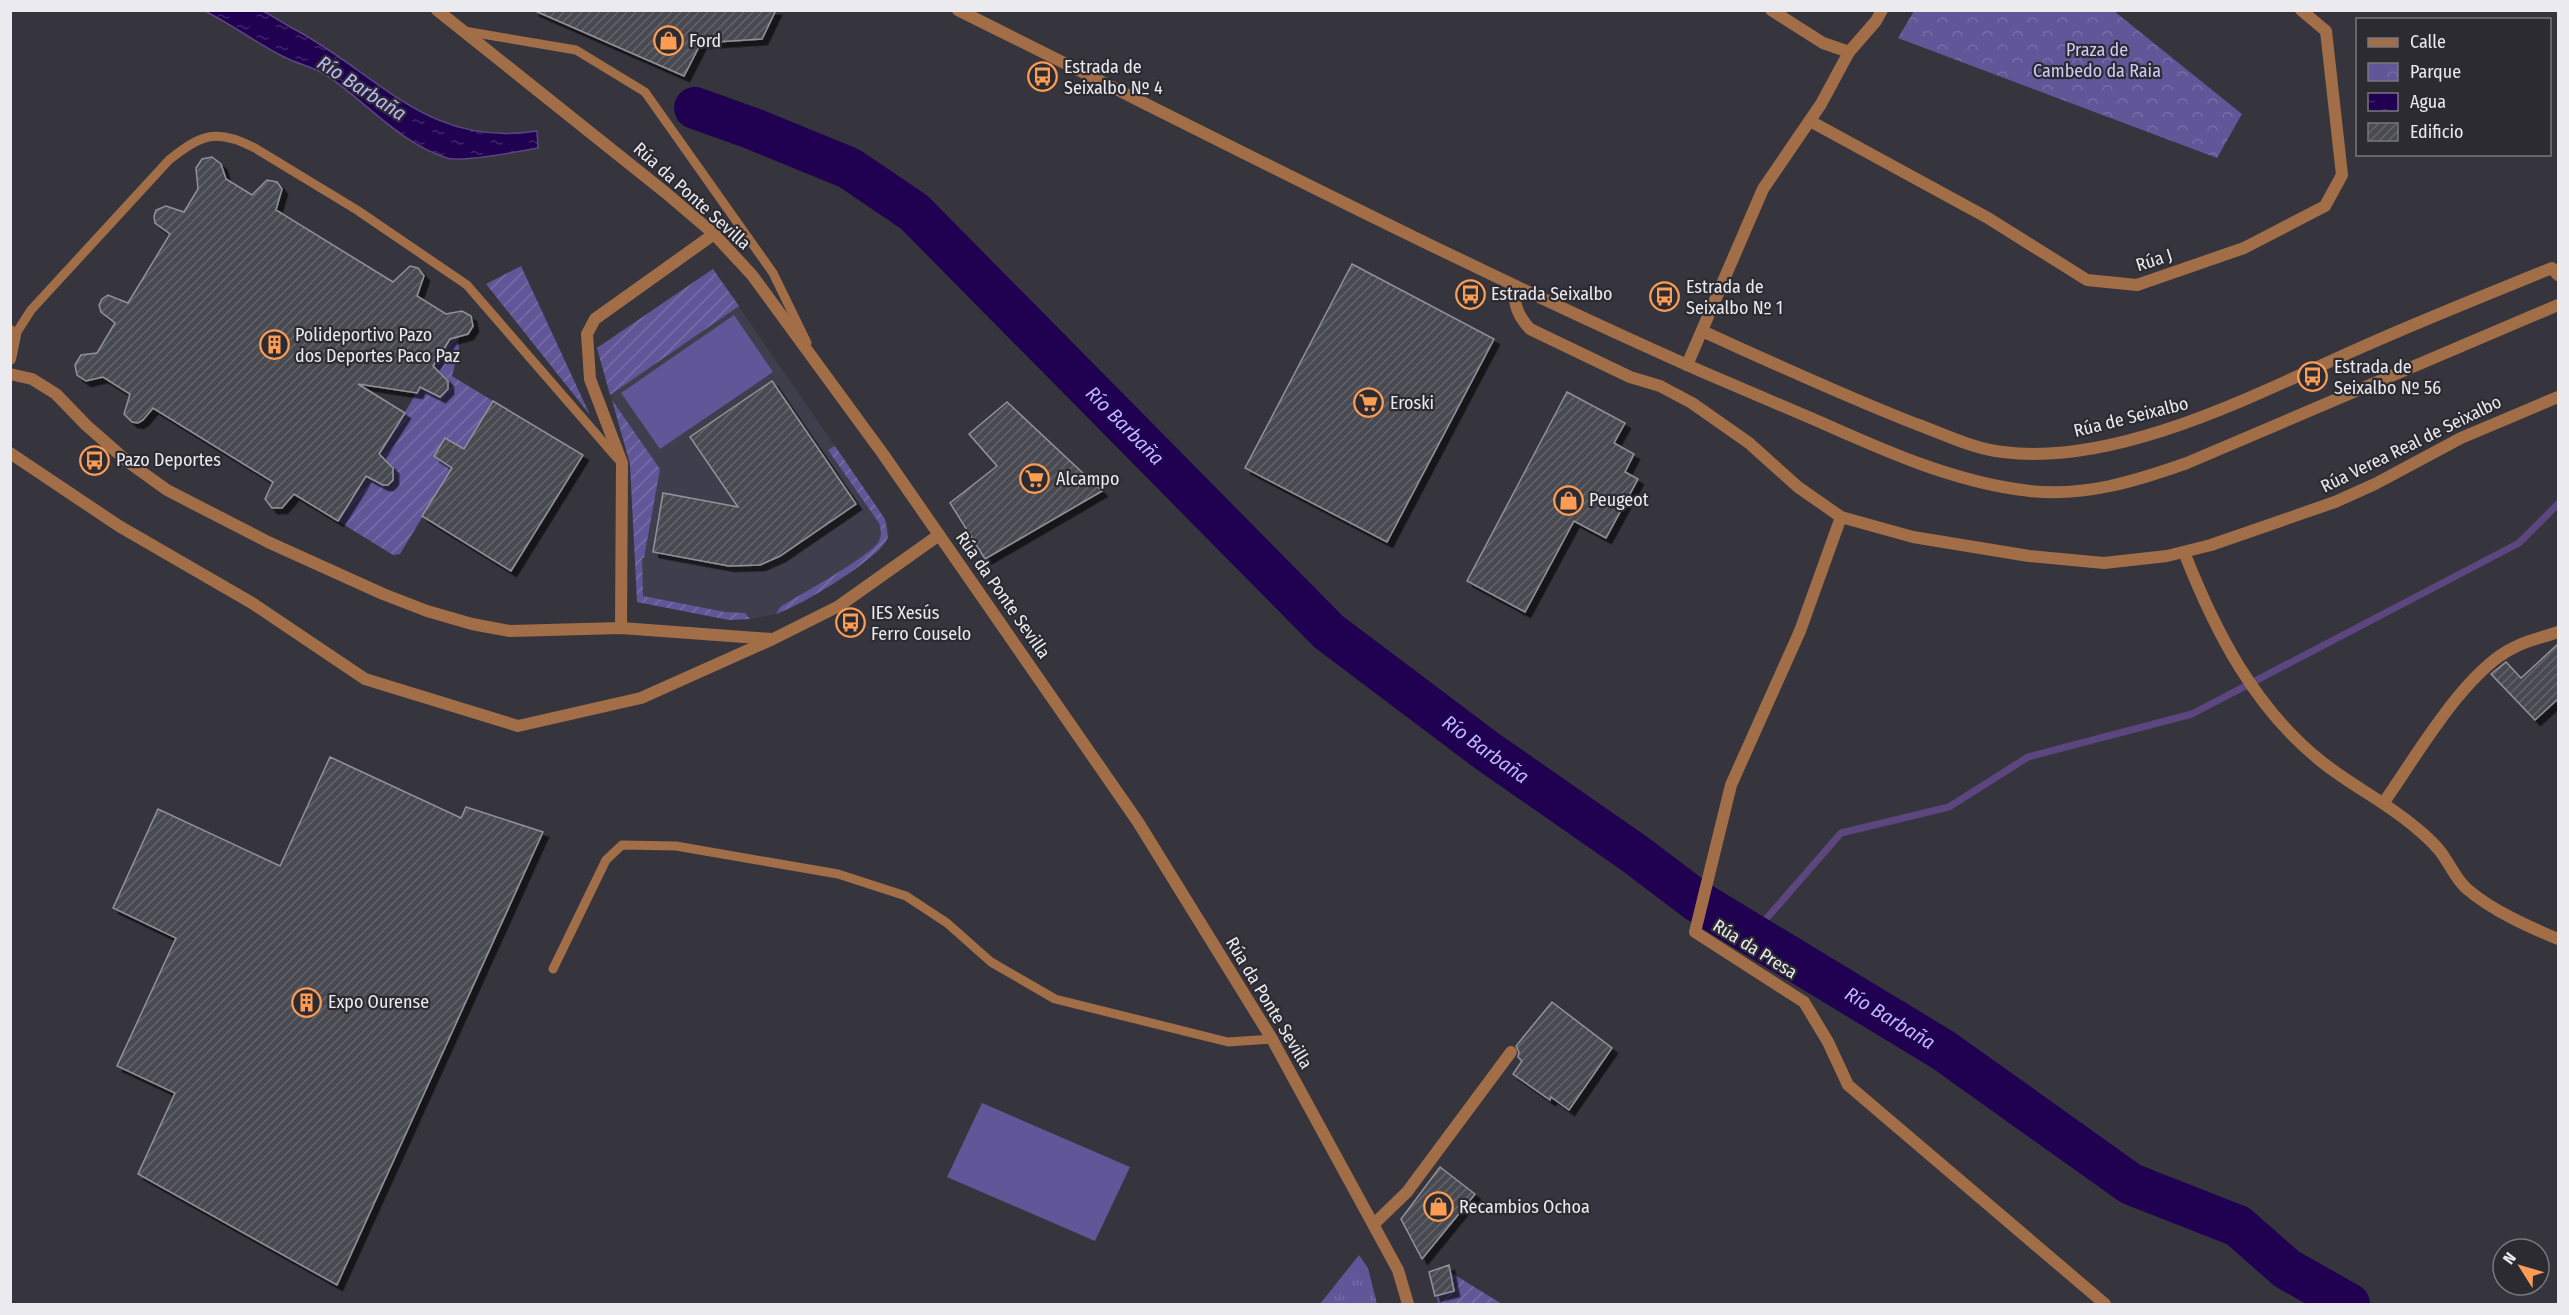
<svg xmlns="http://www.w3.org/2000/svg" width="2569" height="1315" viewBox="0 0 2569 1315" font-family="'Fira Sans Condensed',sans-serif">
	<defs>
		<pattern id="grass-tufts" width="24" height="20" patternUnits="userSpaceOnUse" patternTransform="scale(1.5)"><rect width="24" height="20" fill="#605698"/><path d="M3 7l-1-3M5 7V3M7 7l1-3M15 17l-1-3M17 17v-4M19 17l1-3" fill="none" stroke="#776ea7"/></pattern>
		<pattern id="park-crowns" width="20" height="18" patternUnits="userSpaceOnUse" patternTransform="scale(1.5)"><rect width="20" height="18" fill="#605698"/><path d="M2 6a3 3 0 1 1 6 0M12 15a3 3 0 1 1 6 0" fill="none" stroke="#776ea7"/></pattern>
		<pattern id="garden-furrows" width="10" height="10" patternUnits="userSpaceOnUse" patternTransform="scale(1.5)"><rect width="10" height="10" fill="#605698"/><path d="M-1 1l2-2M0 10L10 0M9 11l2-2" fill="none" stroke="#776ea7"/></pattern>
		<pattern id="water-ripples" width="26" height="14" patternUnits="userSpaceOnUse" patternTransform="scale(1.5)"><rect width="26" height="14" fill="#1f0051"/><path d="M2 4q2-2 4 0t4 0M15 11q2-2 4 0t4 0" fill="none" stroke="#40256a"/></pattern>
		<pattern id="building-hatch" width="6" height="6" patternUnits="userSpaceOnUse" patternTransform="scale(1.5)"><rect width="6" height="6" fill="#4a4a51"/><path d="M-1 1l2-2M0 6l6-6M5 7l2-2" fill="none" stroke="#64646a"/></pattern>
		<filter id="shadow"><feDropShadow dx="5.5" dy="5.5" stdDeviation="0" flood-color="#0009"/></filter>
	</defs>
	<rect width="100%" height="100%" fill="#36353d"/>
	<!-- built -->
	<path fill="#3f3e4c" d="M 713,269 L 885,519 L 889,531 L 886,543 L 878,552 L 804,602 L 776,614 L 751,619 L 729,620 L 637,602 L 630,464 L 597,348 Z"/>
	<!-- grass -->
	<path fill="url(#grass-tufts)" d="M 1359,1255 L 1368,1268 L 1377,1304 L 1320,1304 Z"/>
	<!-- park -->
	<path fill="url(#park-crowns)" d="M 1914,11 L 2114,11 L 2242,114 L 2217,158 L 1898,38 Z"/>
	<!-- garden -->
	<g fill="url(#garden-furrows)">
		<path d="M 521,266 L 590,415 L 486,284 Z"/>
		<path d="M 713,269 L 739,306 L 610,395 L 597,348 Z"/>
		<path d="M 453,334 L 458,336 L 459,349 L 452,376 L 493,401 L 400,554 L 393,555 L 338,521 L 366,476 L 383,485 L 393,480 L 393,468 L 378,457 L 420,387 L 437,396 L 447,392 L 448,381 L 431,369 Z"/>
		<path d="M 612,400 L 660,469 L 644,558 L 642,558 L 643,596 L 725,612 L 745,613 L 750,619 L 729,620 L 637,602 L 630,464 Z"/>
		<path d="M 835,446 L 885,519 L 888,537 C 880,559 800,606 776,614 L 780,607 C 798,596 871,556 879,541 C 882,535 881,529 879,523 L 828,450 Z"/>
		<path d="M 1450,1272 L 1502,1304 L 1438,1304 L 1437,1296 L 1454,1291 Z"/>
	</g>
	<!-- pitch -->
	<g fill="#605698">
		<path d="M 734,315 L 773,372 L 660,449 L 621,393 Z"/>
		<path d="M 982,1103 L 1130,1167 L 1095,1241 L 947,1177 Z"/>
	</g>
	<!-- water -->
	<path fill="url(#water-ripples)" stroke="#5c4680" stroke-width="1.5" d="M 205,11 C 220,10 246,7 260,10 C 271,14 285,25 296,30 C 381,76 428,148 537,131 L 538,148 C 520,151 461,163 447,158 C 399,143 367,102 326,75 C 313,67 298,64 284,57 C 257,43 232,25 205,11 Z"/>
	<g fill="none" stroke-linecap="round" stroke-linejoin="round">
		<!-- stream -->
		<path stroke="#5c4680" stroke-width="7" d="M 1753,934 L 1841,833 L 1949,807 L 2028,757 L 2192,714 L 2519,543 L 2558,504"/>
		<!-- river -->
		<path stroke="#1f0051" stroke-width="42" id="s1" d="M 695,108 L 751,128 L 849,168 L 914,212 L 1329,632 L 1487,751 L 1635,854 L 1697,901 L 1943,1050 L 2131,1184 L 2238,1226 L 2287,1269 L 2349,1304"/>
	</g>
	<!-- building -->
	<g fill="url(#building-hatch)" stroke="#92919a" stroke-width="1.5" filter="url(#shadow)">
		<path d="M 533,10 L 776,10 L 762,39 L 701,43 L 684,76 Z"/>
		<path d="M 212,157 L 221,164 L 226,179 L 252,195 L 267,180 L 277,182 L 282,189 L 276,210 L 393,282 L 410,266 L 418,268 L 424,276 L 417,296 L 446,314 L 462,311 L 471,316 L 473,326 L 468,334 L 450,339 L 433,366 L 448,381 L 448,389 L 440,397 L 420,387 L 417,393 L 358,384 L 405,413 L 379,454 L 393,468 L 393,480 L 388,485 L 383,485 L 366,476 L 338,521 L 294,494 L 282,508 L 272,508 L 265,499 L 273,482 L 153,408 L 143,420 L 138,423 L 132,422 L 124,414 L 130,394 L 103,377 L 86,381 L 77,375 L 75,365 L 81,355 L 97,353 L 115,323 L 101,312 L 99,305 L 102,299 L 108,295 L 128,303 L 170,234 L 155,223 L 154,216 L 156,210 L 166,206 L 184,212 L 198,189 L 196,168 L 202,159 Z"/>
		<path d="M 1352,264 L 1494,339 L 1387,542 L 1245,468 Z"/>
		<path d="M 772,381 L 856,504 L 780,556 L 760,565 L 729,566 L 653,552 L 663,493 L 738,507 L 690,437 Z"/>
		<path d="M 1567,392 L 1625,423 L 1614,443 L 1634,454 L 1625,472 L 1638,479 L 1606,538 L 1574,521 L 1525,612 L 1467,581 Z"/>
		<path d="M 493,401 L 583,455 L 511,571 L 422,516 L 452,468 L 434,456 L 445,438 L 464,449 Z"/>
		<path d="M 1007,402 L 1102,491 L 985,559 L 950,503 L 997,466 L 969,434 Z"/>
		<path d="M 2559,643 L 2559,698 L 2535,720 L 2491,674 L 2506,662 L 2521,678 Z"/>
		<path d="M 330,757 L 461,818 L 466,807 L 543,832 L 337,1285 L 138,1174 L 175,1093 L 117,1066 L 176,938 L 113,908 L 158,809 L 280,866 Z"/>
		<path d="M 1552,1002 L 1612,1048 L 1569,1110 L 1551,1097 L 1550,1100 L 1513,1074 L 1522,1061 L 1518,1057 L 1519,1052 L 1516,1046 Z"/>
		<path d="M 1440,1167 L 1475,1194 L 1422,1259 L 1401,1219 Z"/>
		<path d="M 1449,1265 L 1454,1291 L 1435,1296 L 1429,1272 Z"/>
	</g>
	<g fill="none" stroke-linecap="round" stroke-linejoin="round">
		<!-- service -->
		<g stroke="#a26e47" stroke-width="9">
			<path d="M 464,31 L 576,50 L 645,92 L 773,273 L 807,343"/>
			<path d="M 15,335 L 31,310 L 169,160 C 201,134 217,128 255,148 L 357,210 L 467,285 L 617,458"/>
			<path d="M 553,969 L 606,860 L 622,845 L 676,846 L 838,874 L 906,896 L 947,923 L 991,962 L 1055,999 L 1228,1042 L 1272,1039"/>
		</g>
		<!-- minor -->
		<g stroke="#a26e47" stroke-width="12">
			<path d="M 1771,10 L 1823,43 L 1849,52"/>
			<path d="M 1810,121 L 1988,218 L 2087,280 L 2137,285 L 2244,248 L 2325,206 L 2342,175 L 2326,31 L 2301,10"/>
			<path d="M 1514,286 C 1514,304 1517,315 1530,329 L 1630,377 L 1660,386 L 1692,403 L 1749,443 L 1798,487 L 1841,517 L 1913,537 L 2029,556 L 2104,563 L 2167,556 L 2211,545 L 2335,502 L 2375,484 L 2461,438 L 2558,397"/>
			<path d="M 10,331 L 15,335 L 10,359"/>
			<path d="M 1702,331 C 1773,363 1844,396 1916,424 C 1944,434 1973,449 2003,452 C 2119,467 2258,393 2362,347 C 2425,319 2488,294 2552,268 L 2558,275"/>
			<path d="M 1687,365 L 1763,189 L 1821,104 L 1849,52 L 1876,21 L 1882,10"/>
			<path d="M 10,374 L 32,379 L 56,394 L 86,425 L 128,462 L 167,490 L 268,542 L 383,594 L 427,611 L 472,624 L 510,631 L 621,628 L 772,639"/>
			<path d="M 10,453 L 119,526 L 252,603 L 365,679 L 518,726 L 641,698 L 773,639 L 839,606 L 939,535"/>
			<path d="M 1841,517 L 1800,631 L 1731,785 L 1695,932 L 1804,1002 L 1828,1042 L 1848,1085 L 2105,1304"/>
			<path d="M 2184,552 C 2215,631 2254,708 2322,762 C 2352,786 2386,802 2415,827 C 2426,836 2439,847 2446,860 C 2453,870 2457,880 2467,889 C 2493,911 2527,926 2558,939"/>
			<path d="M 621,628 L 622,463 L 590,379 L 587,334 L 595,319 L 714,234"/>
			<path d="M 2384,802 C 2416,757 2465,670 2515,647 C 2528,640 2544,637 2558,632"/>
			<path d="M 1374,1224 L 1407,1192 L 1511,1052"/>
		</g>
		<!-- tertiary -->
		<g stroke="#a26e47" stroke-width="12">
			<path d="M 437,10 L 666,193 L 714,234 L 752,275 L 883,454 L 1138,822 L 1272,1039 L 1398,1270 L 1408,1304"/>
			<path d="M 958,10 C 1206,133 1450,260 1703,372 C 1742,389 1781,405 1820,422 C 1887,452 1957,483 2030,491 C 2085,497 2136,481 2187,463 L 2558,305"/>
		</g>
	</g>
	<!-- icons -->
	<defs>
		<symbol id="shop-ring" viewBox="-11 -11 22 22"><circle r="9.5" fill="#2c2b32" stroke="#fc9d53" stroke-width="1.5"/><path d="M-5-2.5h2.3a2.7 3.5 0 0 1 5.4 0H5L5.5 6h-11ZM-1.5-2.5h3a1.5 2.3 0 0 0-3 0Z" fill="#fc9d53"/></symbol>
		<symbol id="bus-ring" viewBox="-11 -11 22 22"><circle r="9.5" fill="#2c2b32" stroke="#fc9d53" stroke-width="1.5"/><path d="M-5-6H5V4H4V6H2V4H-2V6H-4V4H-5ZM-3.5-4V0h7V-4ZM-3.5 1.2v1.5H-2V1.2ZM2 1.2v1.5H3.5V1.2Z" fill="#fc9d53"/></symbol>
		<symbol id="building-ring" viewBox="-11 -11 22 22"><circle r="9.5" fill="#2c2b32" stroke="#fc9d53" stroke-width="1.5"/><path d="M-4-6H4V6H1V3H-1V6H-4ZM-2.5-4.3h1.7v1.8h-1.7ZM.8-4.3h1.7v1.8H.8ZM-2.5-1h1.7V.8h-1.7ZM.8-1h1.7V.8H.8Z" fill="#fc9d53"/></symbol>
		<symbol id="supermarket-ring" viewBox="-11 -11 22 22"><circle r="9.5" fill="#2c2b32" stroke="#fc9d53" stroke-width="1.5"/><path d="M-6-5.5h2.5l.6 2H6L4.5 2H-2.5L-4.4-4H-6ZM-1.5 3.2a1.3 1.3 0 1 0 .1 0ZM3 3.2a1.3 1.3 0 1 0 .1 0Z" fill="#fc9d53"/></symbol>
	</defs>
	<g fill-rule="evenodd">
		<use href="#shop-ring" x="652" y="24" width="33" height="33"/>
		<use href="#bus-ring" x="1026" y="60" width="33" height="33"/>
		<use href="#bus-ring" x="1454" y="278" width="33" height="33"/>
		<use href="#bus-ring" x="1648" y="280" width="33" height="33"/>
		<use href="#building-ring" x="258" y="328" width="33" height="33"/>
		<use href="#bus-ring" x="2296" y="360" width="33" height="33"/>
		<use href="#supermarket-ring" x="1352" y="386" width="33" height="33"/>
		<use href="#bus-ring" x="78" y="444" width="33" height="33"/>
		<use href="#supermarket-ring" x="1018" y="462" width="33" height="33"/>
		<use href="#shop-ring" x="1552" y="484" width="33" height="33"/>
		<use href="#bus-ring" x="834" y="606" width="33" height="33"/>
		<use href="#building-ring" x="290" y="986" width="33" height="33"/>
		<use href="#shop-ring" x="1422" y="1190" width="33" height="33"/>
	</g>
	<g text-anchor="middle" stroke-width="4.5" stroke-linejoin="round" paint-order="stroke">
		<!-- poi labels -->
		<g font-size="18" fill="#ebeaef" stroke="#2c2b32" text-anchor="start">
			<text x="689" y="47">Ford</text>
			<text x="1064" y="73">Estrada de<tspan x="1064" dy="21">Seixalbo Nº 4</tspan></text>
			<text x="1686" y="293">Estrada de<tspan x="1686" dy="21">Seixalbo Nº 1</tspan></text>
			<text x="1491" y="300">Estrada Seixalbo</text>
			<text x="295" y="341">Polideportivo Pazo<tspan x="295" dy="21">dos Deportes Paco Paz</tspan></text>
			<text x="2334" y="373">Estrada de<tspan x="2334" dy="21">Seixalbo Nº 56</tspan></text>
			<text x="1390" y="409">Eroski</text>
			<text x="116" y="466">Pazo Deportes</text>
			<text x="1056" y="485">Alcampo</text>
			<text x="1589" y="506">Peugeot</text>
			<text x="871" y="619">IES Xesús<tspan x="871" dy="21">Ferro Couselo</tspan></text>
			<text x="328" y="1008">Expo Ourense</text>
			<text x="1459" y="1213">Recambios Ochoa</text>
		</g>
		<!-- park labels -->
		<g font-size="18" fill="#cfcbf9" stroke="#2c2b32">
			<text x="2097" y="56">Praza de<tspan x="2097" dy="21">Cambedo da Raia</tspan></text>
		</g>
		<!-- street labels -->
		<g font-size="18" fill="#ebeaef" stroke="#2c2b32">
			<text transform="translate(692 196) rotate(42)" y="6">Rúa da Ponte Sevilla</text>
			<text transform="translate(2154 260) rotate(-18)" y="6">Rúa J</text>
			<text transform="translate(2131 417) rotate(-14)" y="6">Rúa de Seixalbo</text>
			<text transform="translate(2411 444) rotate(-26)" y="6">Rúa Verea Real de Seixalbo</text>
			<text transform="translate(1003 595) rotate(55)" y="6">Rúa da Ponte Sevilla</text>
			<text transform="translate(1755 949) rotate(32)" y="6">Rúa da Presa</text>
			<text transform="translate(1269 1003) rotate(59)" y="6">Rúa da Ponte Sevilla</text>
		</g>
		<!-- water labels -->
		<g font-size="20" font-style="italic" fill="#beb6fb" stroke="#2c2b32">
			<text transform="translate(362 88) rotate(33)" y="7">Río Barbaña</text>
			<text dy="7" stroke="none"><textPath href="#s1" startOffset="544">Río Barbaña</textPath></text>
			<text dy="7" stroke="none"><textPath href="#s1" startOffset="1030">Río Barbaña</textPath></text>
			<text dy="7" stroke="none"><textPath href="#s1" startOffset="1516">Río Barbaña</textPath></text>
		</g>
	</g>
	<!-- border -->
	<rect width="2569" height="1315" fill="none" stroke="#ebeaef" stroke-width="24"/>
	<!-- legend -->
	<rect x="2356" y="18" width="195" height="138" fill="#2c2b32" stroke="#78777e" stroke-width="1.5"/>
	<rect x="2368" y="38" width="30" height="9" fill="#a26e47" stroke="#78777e" stroke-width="1.5"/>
	<text x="2410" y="48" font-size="18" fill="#ebeaef">Calle</text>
	<rect x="2368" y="63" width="30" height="18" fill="url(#park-crowns)" stroke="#78777e" stroke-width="1.5"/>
	<text x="2410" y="78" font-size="18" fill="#ebeaef">Parque</text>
	<rect x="2368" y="93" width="30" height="18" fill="url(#water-ripples)" stroke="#78777e" stroke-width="1.5"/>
	<text x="2410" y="108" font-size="18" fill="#ebeaef">Agua</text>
	<rect x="2368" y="123" width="30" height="18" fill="url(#building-hatch)" stroke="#78777e" stroke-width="1.5"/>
	<text x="2410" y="138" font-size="18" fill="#ebeaef">Edificio</text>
	<!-- north arrow -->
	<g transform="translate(2521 1267) rotate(307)"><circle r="28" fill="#2c2b32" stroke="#78777e" stroke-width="1.5"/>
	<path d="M0-4.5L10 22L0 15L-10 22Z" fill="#fc9d53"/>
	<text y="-9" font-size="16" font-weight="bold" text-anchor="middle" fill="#ebeaef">N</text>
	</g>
</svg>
